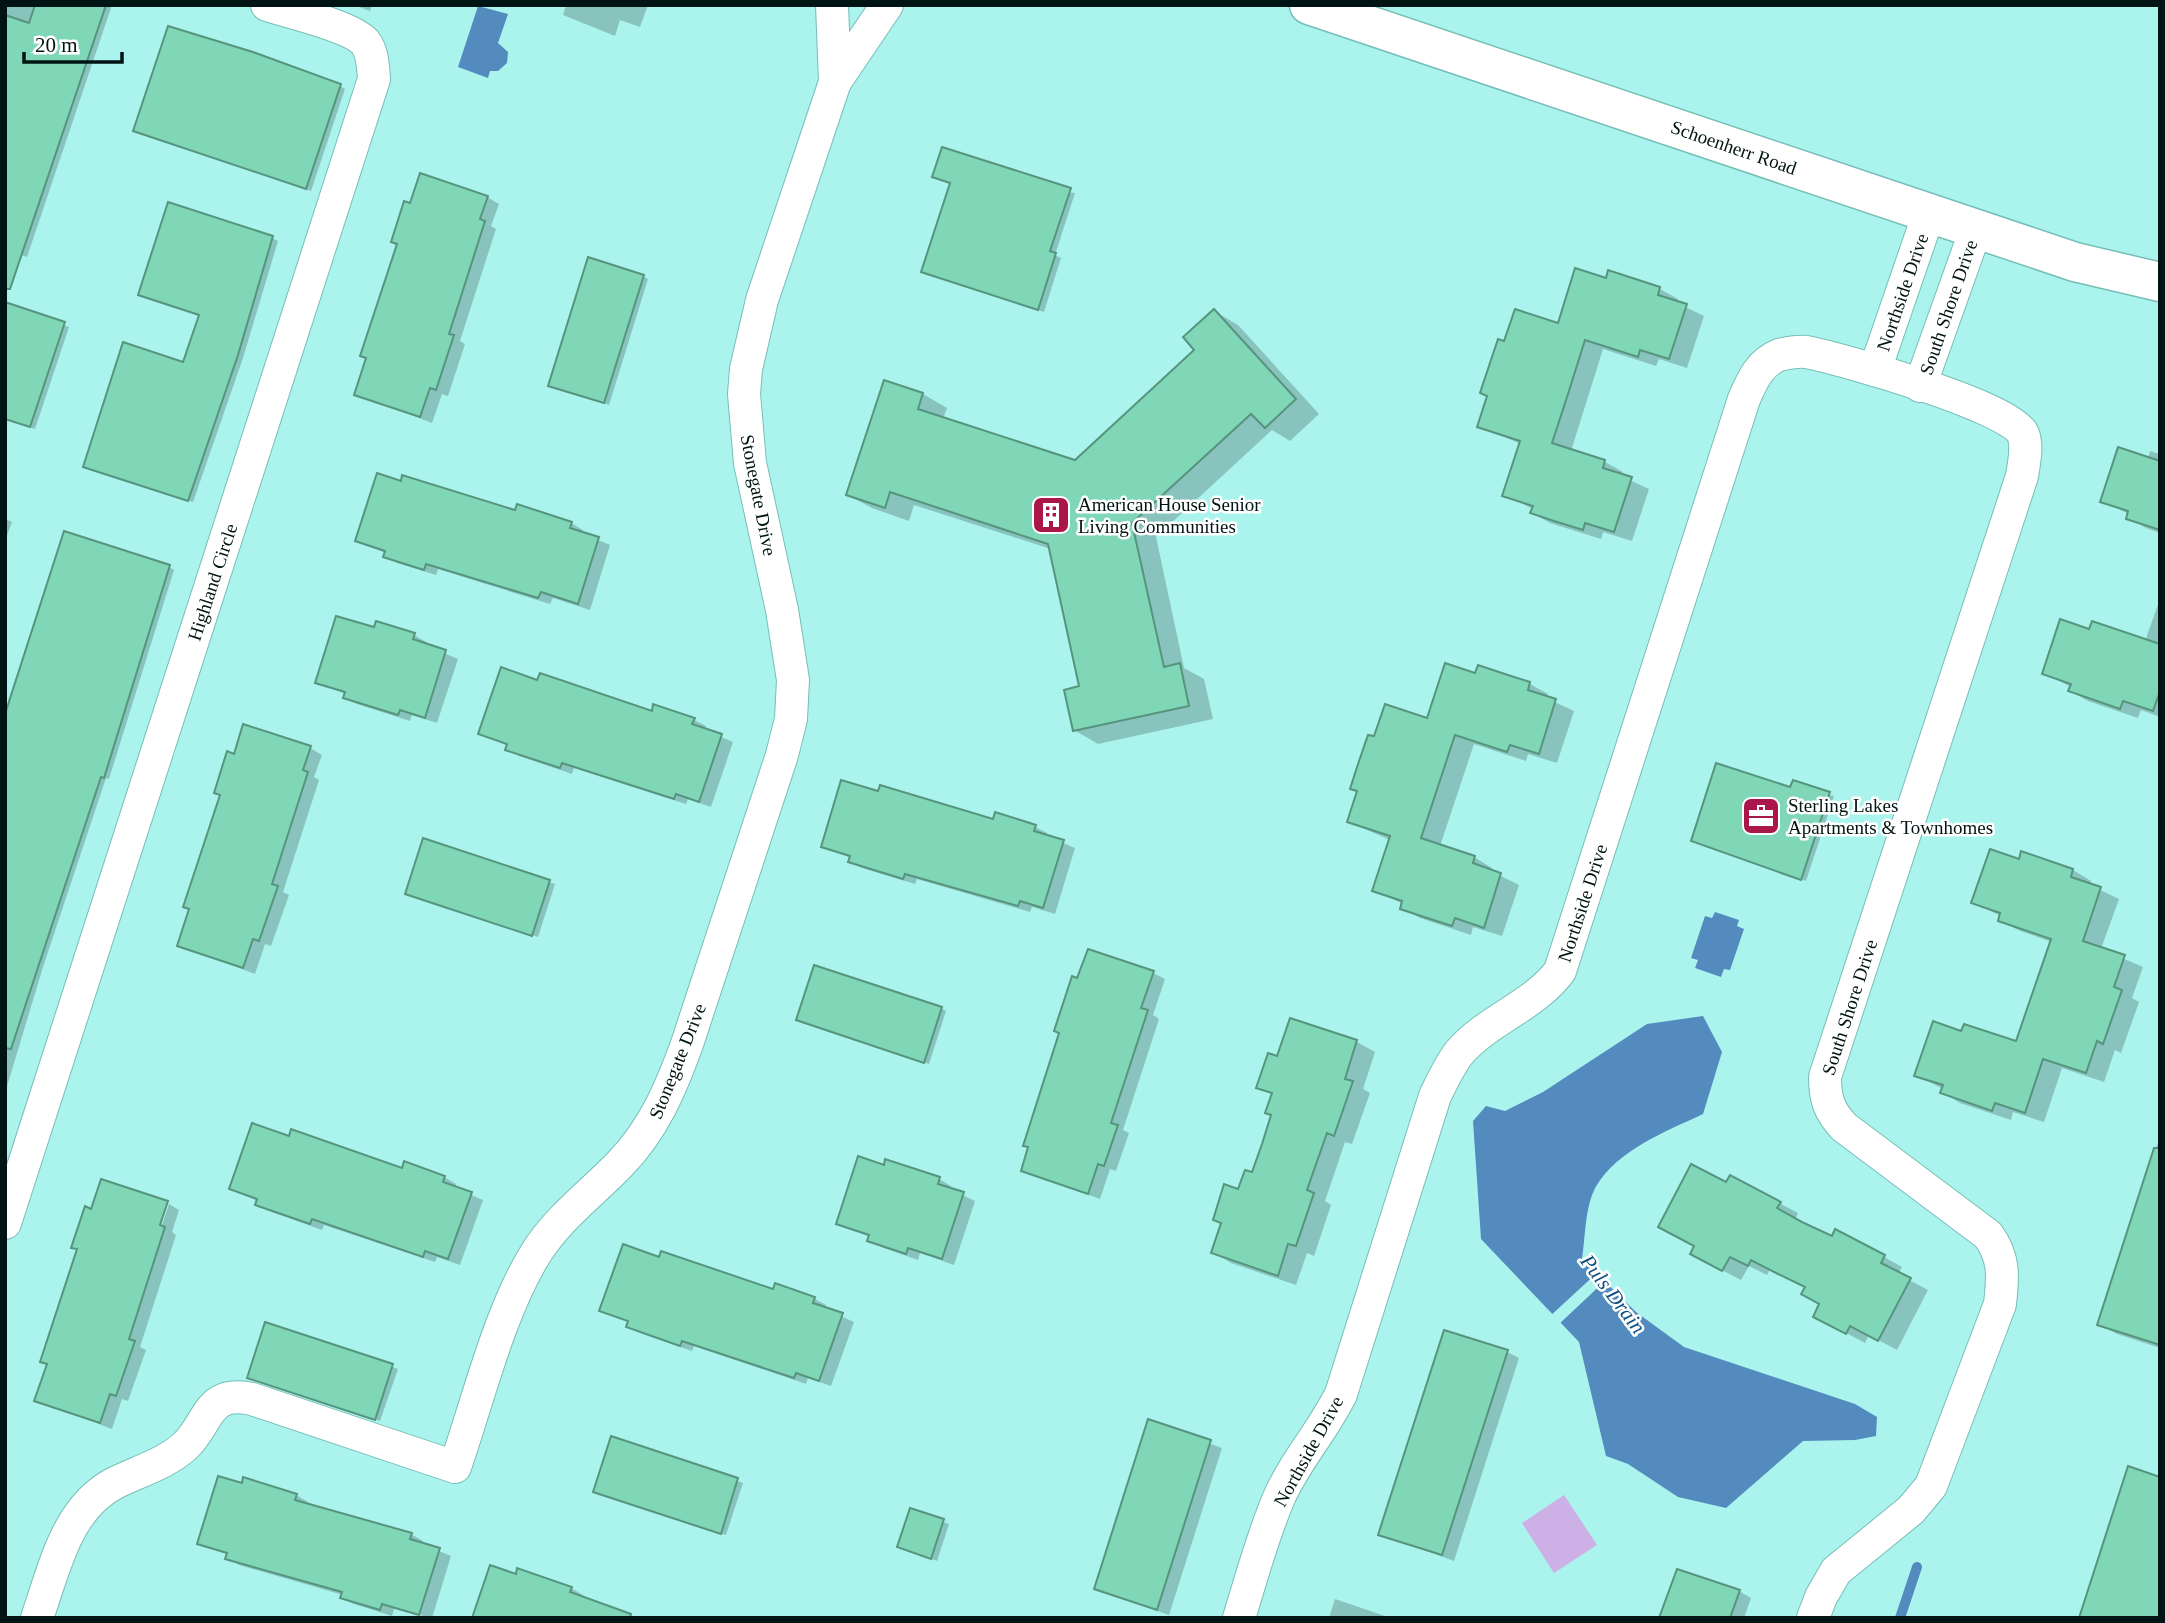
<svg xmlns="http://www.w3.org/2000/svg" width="2165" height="1623" viewBox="0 0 2165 1623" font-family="Georgia,serif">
	<rect width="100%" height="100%" fill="#abf4ed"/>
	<!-- green -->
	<path fill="#ccb0e6" d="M 1564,1495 L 1597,1545 L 1554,1573 L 1522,1523 Z"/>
	<!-- water -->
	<g fill="#538bbf">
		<path d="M 478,6 L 508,14 L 498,43 L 508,52 L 507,63 L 498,71 L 490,71 L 488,78 L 458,67 Z"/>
		<path d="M 1715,912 L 1739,920 L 1737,926 L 1744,929 L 1730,970 L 1724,969 L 1721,977 L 1695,968 L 1698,960 L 1691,958 L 1705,916 L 1712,918 Z"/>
		<path d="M 1703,1016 L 1722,1052 L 1703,1114 C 1665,1132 1609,1153 1592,1195 C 1585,1214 1585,1239 1582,1259 L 1636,1312 L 1684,1347 L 1855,1404 L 1877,1417 L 1876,1436 L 1855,1440 L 1803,1441 L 1726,1508 L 1678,1497 L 1628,1464 L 1606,1456 L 1579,1342 L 1481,1239 L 1473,1121 L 1486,1106 L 1505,1111 L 1543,1092 L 1647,1024 Z"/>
	</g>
	<!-- pier -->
	<path fill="#abf4ed" d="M 1599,1271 L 1607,1279 L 1557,1326 L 1548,1318 Z"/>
	<!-- shadow -->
	<g fill="#0003">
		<path d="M 5,5 L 112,5 L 27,257 L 5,250 Z"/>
		<path d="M 354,5 L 372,5 L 370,11 Z"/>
		<path d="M 566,5 L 648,5 L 640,27 L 620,20 L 615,36 L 563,15 Z"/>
		<path d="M 340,86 L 345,89 L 311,191 L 135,131 Z"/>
		<path d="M 934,176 L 1075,193 L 1055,255 L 1061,258 L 1044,312 L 923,271 L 952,183 Z"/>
		<path d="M 487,197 L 499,204 L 491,226 L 496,229 L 460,341 L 465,344 L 448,396 L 442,394 L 432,423 L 356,394 Z"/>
		<path d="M 272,238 L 278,241 L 243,358 L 193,502 L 85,466 L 184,364 L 200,316 L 146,297 Z"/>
		<path d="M 643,276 L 648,279 L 609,405 L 555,388 Z"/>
		<path d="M 1607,280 L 1660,289 L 1678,299 L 1677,303 L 1704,316 L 1687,368 L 1659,359 L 1656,366 L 1603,349 L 1571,451 L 1605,462 L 1623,472 L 1621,476 L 1649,489 L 1632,541 L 1603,532 L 1601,539 L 1550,523 L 1532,513 L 1533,509 L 1505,495 L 1521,444 L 1479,426 L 1506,343 L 1559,325 Z"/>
		<path d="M 5,304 L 69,327 L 35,429 L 5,419 Z"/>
		<path d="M 1214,311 L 1238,325 L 1319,414 L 1290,441 L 1272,430 L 1156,537 L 1184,668 L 1204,679 L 1213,719 L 1098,744 L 1074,730 L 1081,688 L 1051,549 L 914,505 L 909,521 L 872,508 L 848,495 L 923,394 L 947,408 L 943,419 L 1075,462 L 1197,350 Z"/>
		<path d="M 2150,451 L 2160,454 L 2160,533 L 2146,528 L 2128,518 L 2129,514 L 2102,501 L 2148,459 Z"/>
		<path d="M 516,512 L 571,523 L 583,530 L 582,533 L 610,545 L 590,610 L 553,598 L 550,604 L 438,569 L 436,575 L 397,563 L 385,556 L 386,553 L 357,541 Z"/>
		<path d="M 5,519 L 12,522 L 5,541 Z"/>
		<path d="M 169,567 L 174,570 L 109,779 L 106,778 L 43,967 L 5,1093 L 5,719 Z"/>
		<path d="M 2160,599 L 2160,717 L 2141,710 L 2138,718 L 2088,701 L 2070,691 L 2071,687 L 2044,673 L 2090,631 L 2145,641 Z"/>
		<path d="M 375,629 L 414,635 L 426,642 L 425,645 L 458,659 L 437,723 L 412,715 L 410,721 L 357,704 L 345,697 L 346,694 L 318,682 Z"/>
		<path d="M 1479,667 L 1530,684 L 1548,694 L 1546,698 L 1574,711 L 1557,763 L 1528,754 L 1526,761 L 1474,744 L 1440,846 L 1474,857 L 1492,868 L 1491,871 L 1519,885 L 1502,936 L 1473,927 L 1471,935 L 1420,918 L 1402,908 L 1403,904 L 1374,890 L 1390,840 L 1349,822 L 1375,739 L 1428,720 L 1477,675 Z"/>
		<path d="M 538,682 L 653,713 L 694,720 L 706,726 L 704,730 L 733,742 L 711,807 L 688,799 L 686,804 L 574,768 L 572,774 L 519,756 L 507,749 L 508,746 L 480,733 Z"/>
		<path d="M 310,748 L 322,755 L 314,777 L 319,780 L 283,892 L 289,895 L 271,946 L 265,944 L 255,974 L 179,945 L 235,756 Z"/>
		<path d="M 1791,789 L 1834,796 L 1806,881 L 1693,841 Z"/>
		<path d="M 1035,827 L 1047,833 L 1046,836 L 1075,848 L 1055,914 L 1032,907 L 1030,912 L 917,879 L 915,884 L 862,868 L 850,862 L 851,858 L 823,846 Z"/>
		<path d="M 424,840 L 555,884 L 538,937 L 412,896 Z"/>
		<path d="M 2022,853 L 2073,870 L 2091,881 L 2090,885 L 2119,899 L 2101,949 L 2143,967 L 2132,998 L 2139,1002 L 2121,1053 L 2115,1050 L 2104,1082 L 2062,1068 L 2044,1122 L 2013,1112 L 2011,1120 L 1960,1103 L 1942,1092 L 1943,1089 L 1916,1075 L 1962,1033 L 2017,1044 L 2052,942 L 2018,930 L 2000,920 L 2001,916 L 1974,903 L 2020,861 Z"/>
		<path d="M 1153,973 L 1165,979 L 1153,1015 L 1159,1019 L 1123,1130 L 1129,1133 L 1116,1171 L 1110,1169 L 1100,1199 L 1023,1171 Z"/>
		<path d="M 941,1008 L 946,1011 L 929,1064 L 798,1020 Z"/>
		<path d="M 1291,1020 L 1357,1042 L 1375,1052 L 1363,1089 L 1370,1093 L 1352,1144 L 1345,1142 L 1325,1201 L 1331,1205 L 1314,1256 L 1307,1253 L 1296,1285 L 1231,1263 L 1213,1252 L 1222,1224 L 1239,1192 L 1253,1174 L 1273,1115 L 1273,1095 L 1258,1087 L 1278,1058 Z"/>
		<path d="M 2160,1136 L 2160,1348 L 2117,1334 L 2099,1324 Z"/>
		<path d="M 290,1138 L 403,1170 L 444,1177 L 456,1184 L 455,1188 L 483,1200 L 460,1265 L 437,1257 L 435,1262 L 324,1225 L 322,1230 L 269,1211 L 257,1205 L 258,1201 L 231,1189 Z"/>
		<path d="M 887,1162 L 939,1179 L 951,1186 L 950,1189 L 975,1201 L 954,1265 L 920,1253 L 918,1260 L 881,1247 L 869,1240 L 870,1237 L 838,1223 Z"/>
		<path d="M 1731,1178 L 1798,1213 L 1795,1220 L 1832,1239 L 1884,1257 L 1902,1267 L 1898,1274 L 1928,1290 L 1897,1350 L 1869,1335 L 1865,1343 L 1833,1326 L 1821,1304 L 1807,1288 L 1770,1269 L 1767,1275 L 1749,1266 L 1741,1280 L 1710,1264 Z"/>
		<path d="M 169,1204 L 179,1210 L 172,1232 L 176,1235 L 140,1347 L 146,1350 L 128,1401 L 122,1399 L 112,1429 L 36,1400 L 79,1250 L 73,1247 L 159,1234 Z"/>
		<path d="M 776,1285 L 815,1299 L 826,1305 L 825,1309 L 854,1322 L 831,1386 L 808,1378 L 806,1384 L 694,1346 L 692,1351 L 640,1333 L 628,1326 L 629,1322 L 601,1310 L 774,1292 Z"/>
		<path d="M 267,1325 L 398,1369 L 380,1421 L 254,1380 Z"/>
		<path d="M 1507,1352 L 1519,1358 L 1454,1561 L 1380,1534 Z"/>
		<path d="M 1149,1422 L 1222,1448 L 1169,1615 L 1096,1589 Z"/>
		<path d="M 612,1439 L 743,1483 L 726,1535 L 679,1520 Z"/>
		<path d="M 243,1485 L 296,1495 L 308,1502 L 307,1505 L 411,1534 L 423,1541 L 422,1544 L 451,1556 L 432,1618 L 394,1609 L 392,1616 L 354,1604 L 342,1598 L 343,1595 L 239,1565 L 227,1558 L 228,1555 L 211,1550 L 235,1557 L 236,1554 L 209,1546 L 209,1549 L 199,1543 Z"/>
		<path d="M 911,1510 L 949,1524 L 937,1561 L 899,1547 Z"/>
		<path d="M 517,1576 L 571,1588 L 583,1595 L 581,1598 Z"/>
		<path d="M 1739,1591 L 1751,1598 L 1744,1618 L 1662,1618 Z"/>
		<path d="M 1335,1599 L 1391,1618 L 1329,1618 Z"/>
	</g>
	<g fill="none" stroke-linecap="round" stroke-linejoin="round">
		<!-- stream -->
		<path stroke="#538bbf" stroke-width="10" d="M 1900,1618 L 1917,1567"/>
	</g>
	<!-- building -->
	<g fill="#7fd7b7" stroke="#57947e" stroke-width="2">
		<path d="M 35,5 L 106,5 L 10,289 L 5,289 L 5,15 L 29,23 Z"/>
		<path d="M 168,26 L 253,52 L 341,84 L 306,189 L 133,131 Z"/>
		<path d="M 942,147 L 1071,188 L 1050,251 L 1056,253 L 1038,310 L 921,272 L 950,183 L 932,177 Z"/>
		<path d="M 420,173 L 488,196 L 480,219 L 485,221 L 449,334 L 454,335 L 436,390 L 430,388 L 420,417 L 354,395 L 366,358 L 360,356 L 397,244 L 391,242 L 404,201 L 410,203 Z"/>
		<path d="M 168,202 L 273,236 L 238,355 L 188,501 L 83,467 L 123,342 L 183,362 L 199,315 L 138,295 Z"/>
		<path d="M 588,257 L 644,275 L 604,403 L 548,386 Z"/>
		<path d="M 1575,268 L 1606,278 L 1608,270 L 1660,287 L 1658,295 L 1687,304 L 1669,359 L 1640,350 L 1638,357 L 1585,340 L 1568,394 L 1552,443 L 1605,460 L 1603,468 L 1632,477 L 1614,532 L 1585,523 L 1583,530 L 1554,521 L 1530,513 L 1533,506 L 1502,496 L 1520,441 L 1477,427 L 1487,396 L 1480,393 L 1498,339 L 1504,341 L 1515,309 L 1558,323 Z"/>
		<path d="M 5,302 L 65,322 L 30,427 L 5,419 Z"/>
		<path d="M 1214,309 L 1296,399 L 1265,428 L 1251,414 L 1132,523 L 1164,667 L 1180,663 L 1189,706 L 1073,731 L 1064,690 L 1079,686 L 1048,544 L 890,492 L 885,508 L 846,495 L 884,380 L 923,393 L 918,409 L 1075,460 L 1194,350 L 1183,337 Z"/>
		<path d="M 2118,447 L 2160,461 L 2160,530 L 2126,519 L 2128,511 L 2100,502 Z"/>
		<path d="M 377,473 L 401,481 L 402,475 L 515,510 L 517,504 L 572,522 L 570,528 L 599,537 L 578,604 L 541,592 L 538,598 L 426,564 L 424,570 L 383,557 L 385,551 L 355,541 Z"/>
		<path d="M 64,531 L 170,565 L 104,778 L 101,777 L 11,1049 L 5,1048 L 5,714 Z"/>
		<path d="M 336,616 L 374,627 L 376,621 L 415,633 L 413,639 L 446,650 L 425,718 L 400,710 L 398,715 L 343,698 L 345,692 L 315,683 Z"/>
		<path d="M 2060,619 L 2089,629 L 2092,621 L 2160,644 L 2160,691 L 2153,711 L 2123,701 L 2120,709 L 2068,691 L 2071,684 L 2042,674 Z"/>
		<path d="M 1445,663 L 1475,673 L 1478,665 L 1505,674 L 1530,682 L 1528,690 L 1556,699 L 1539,754 L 1510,745 L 1507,752 L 1455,735 L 1421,838 L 1475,856 L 1473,863 L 1501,873 L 1484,928 L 1455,918 L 1452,926 L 1427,918 L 1400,909 L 1402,901 L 1372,891 L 1390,836 L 1347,822 L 1357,791 L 1350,789 L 1357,767 L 1368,735 L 1374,736 L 1385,704 L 1427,718 Z"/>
		<path d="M 501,667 L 537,680 L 540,673 L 652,711 L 653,704 L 695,718 L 692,724 L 722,734 L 699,802 L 676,794 L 674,799 L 562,763 L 560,768 L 505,750 L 507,744 L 478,734 Z"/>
		<path d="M 243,724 L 311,746 L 303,770 L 308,772 L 272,884 L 278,886 L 259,941 L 253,939 L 243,968 L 177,946 L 189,909 L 183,907 L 220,795 L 214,793 L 227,751 L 234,754 Z"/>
		<path d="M 1716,763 L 1790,787 L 1793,780 L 1830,792 L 1801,880 L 1691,841 Z"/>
		<path d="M 841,780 L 878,791 L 880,785 L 993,819 L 995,812 L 1036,825 L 1034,831 L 1064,840 L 1043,908 L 1020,901 L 1018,906 L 905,874 L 903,879 L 848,862 L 850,856 L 821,847 Z"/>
		<path d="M 423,838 L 550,880 L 532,936 L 405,894 Z"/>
		<path d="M 1990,849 L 2019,859 L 2021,851 L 2073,869 L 2071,877 L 2101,887 L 2083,941 L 2125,955 L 2114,987 L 2122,990 L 2103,1044 L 2097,1041 L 2086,1073 L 2043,1059 L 2025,1113 L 1995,1103 L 1992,1111 L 1940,1093 L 1943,1085 L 1914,1076 L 1933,1021 L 1961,1031 L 1964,1024 L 2016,1041 L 2051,939 L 1998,921 L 2000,913 L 1971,903 Z"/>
		<path d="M 1088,949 L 1154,971 L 1141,1008 L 1148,1010 L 1111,1123 L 1118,1125 L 1104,1166 L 1098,1164 L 1088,1194 L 1021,1171 L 1028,1147 L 1023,1146 L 1059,1033 L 1054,1031 L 1072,976 L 1077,978 Z"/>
		<path d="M 814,965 L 942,1007 L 924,1063 L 796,1020 Z"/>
		<path d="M 1290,1018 L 1357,1040 L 1345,1079 L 1353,1081 L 1334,1136 L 1327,1133 L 1307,1190 L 1314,1193 L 1296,1246 L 1288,1244 L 1278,1276 L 1211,1253 L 1221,1223 L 1213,1220 L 1224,1184 L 1238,1189 L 1245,1170 L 1252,1172 L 1262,1144 L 1271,1115 L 1265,1113 L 1272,1093 L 1256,1088 L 1268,1053 L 1277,1056 Z"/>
		<path d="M 252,1123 L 289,1136 L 291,1129 L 402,1168 L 404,1161 L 445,1176 L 443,1182 L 472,1192 L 448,1259 L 425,1251 L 423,1257 L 312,1219 L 310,1224 L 255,1205 L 257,1199 L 229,1189 Z"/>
		<path d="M 2154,1148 L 2160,1148 L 2160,1345 L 2097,1325 Z"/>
		<path d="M 858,1156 L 884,1165 L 885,1159 L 940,1177 L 938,1184 L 964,1192 L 942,1259 L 908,1248 L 906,1254 L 867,1241 L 869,1235 L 836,1224 Z"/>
		<path d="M 1691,1164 L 1726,1182 L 1730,1175 L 1781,1202 L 1777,1208 L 1804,1223 L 1832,1236 L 1835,1229 L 1885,1255 L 1881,1263 L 1911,1278 L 1878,1341 L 1850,1326 L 1846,1334 L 1813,1317 L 1819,1304 L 1801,1294 L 1805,1287 L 1778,1274 L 1751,1260 L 1748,1266 L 1730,1257 L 1722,1271 L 1690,1254 L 1694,1246 L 1658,1227 Z"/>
		<path d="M 101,1179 L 168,1201 L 160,1225 L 165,1227 L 129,1339 L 135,1341 L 116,1396 L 110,1394 L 100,1423 L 34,1401 L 47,1364 L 40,1362 L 77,1249 L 71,1248 L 85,1206 L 91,1209 Z"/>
		<path d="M 623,1244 L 659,1257 L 661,1251 L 773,1289 L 775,1283 L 815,1297 L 813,1303 L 843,1313 L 819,1381 L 796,1373 L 794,1378 L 682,1341 L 680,1346 L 626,1327 L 628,1321 L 599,1311 Z"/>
		<path d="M 265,1322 L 393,1364 L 375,1420 L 247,1378 Z"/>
		<path d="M 1444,1330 L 1508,1350 L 1442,1555 L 1378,1535 Z"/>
		<path d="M 1148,1419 L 1211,1440 L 1157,1610 L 1094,1589 Z"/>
		<path d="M 611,1436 L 738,1478 L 721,1534 L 593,1492 Z"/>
		<path d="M 2128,1466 L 2160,1477 L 2160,1618 L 2079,1618 Z"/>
		<path d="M 218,1476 L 242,1483 L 243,1477 L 297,1494 L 295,1500 L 412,1533 L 410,1539 L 440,1548 L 419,1615 L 382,1604 L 380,1610 L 340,1598 L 342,1592 L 225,1559 L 227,1553 L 197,1544 Z"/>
		<path d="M 910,1508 L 944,1519 L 931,1559 L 897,1547 Z"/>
		<path d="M 490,1565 L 516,1574 L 517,1568 L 572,1587 L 570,1592 L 631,1614 L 630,1618 L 472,1618 Z"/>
		<path d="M 1677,1569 L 1740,1590 L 1730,1618 L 1659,1618 Z"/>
	</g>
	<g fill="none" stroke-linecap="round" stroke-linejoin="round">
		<defs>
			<g id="minor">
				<path d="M 832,5 L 835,82 L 887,5"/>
				<path d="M 1875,370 L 1929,213"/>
				<path d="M 1920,386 L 1976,229"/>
				<path d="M 5,1223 L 374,79 C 373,67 373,52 365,42 C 349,25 290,13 267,5"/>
				<path d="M 37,1618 C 54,1570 66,1508 115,1483 C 137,1472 167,1463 185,1446 C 210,1423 206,1389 252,1399 L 455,1467 C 478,1401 499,1312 536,1253 C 558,1218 592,1193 620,1164 C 654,1129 671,1088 687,1044 L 782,755 L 791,719 L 793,680 L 782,610 L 750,463 L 744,394 L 746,369 L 762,300 L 835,82"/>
				<path d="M 1239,1618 C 1251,1579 1262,1538 1278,1500 C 1294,1462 1323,1431 1341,1394 L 1435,1096 C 1442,1082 1449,1066 1459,1053 C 1488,1019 1533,1007 1560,971 L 1744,399 C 1752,381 1759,363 1779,355 C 1787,353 1798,351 1806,352 C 1839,358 2012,407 2023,434 C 2028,446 2024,463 2022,476 L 1825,1077 C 1825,1099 1829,1111 1844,1127 L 1988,1235 C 2005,1258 2003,1277 2000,1304 L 1931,1486 L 1911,1510 L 1836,1571 L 1821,1597 L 1813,1618"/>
			</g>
			<path id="secondary" d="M 1309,5 L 2075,262 L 2160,282"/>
		</defs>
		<!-- minor casing -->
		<use href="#minor" stroke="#76beb7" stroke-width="34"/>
		<!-- secondary casing -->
		<use href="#secondary" stroke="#76beb7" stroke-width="41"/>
		<!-- minor -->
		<use href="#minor" stroke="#fff" stroke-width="32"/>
		<!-- secondary -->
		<use href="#secondary" stroke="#fff" stroke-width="38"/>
	</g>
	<!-- icons -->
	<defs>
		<symbol id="building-square" viewBox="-11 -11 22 22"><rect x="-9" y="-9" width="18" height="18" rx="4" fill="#aa164a" stroke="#fff"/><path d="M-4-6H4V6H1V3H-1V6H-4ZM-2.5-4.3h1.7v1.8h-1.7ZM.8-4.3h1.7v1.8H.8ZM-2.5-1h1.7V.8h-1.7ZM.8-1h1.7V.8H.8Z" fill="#fff"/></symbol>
		<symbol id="office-square" viewBox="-11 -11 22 22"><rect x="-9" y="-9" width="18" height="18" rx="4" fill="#aa164a" stroke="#fff"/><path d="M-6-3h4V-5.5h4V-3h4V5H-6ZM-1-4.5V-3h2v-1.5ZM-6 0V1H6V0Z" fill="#fff"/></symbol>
	</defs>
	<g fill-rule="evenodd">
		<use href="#building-square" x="1029" y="493" width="44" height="44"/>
		<use href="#office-square" x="1739" y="794" width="44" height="44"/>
	</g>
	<g text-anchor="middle" stroke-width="5" stroke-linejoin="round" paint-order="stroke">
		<!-- street labels -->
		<g font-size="19" fill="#001513" stroke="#fff">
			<text transform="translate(1734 147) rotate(19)" y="7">Schoenherr Road</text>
			<text transform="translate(1902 292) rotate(-71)" y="7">Northside Drive</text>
			<text transform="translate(1948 307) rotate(-71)" y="7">South Shore Drive</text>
			<text transform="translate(759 495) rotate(79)" y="7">Stonegate Drive</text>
			<text transform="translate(212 582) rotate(-72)" y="7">Highland Circle</text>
			<text transform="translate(1582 903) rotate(-72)" y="7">Northside Drive</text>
			<text transform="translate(1849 1007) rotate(-72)" y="7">South Shore Drive</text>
			<text transform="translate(677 1061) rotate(-68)" y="7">Stonegate Drive</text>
			<text transform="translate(1308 1451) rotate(-61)" y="7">Northside Drive</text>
		</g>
		<!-- poi labels -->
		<g font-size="19" fill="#001513" stroke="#fff" text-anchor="start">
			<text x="1078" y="511">American House Senior<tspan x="1078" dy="22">Living Communities</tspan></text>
			<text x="1788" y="812">Sterling Lakes<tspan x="1788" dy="22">Apartments &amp; Townhomes</tspan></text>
		</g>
		<!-- water labels -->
		<g font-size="21" font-style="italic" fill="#0f4e80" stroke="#fff">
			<text transform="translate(1613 1294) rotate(53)" y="7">Puls Drain</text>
		</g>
	</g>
	<!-- border -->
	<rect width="2165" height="1623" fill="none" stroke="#001513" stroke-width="14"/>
	<!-- scale -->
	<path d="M24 52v10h98v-10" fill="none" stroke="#001513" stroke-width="3.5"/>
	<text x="35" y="52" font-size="21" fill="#001513" stroke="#ffffff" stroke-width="5" paint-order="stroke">20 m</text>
</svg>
